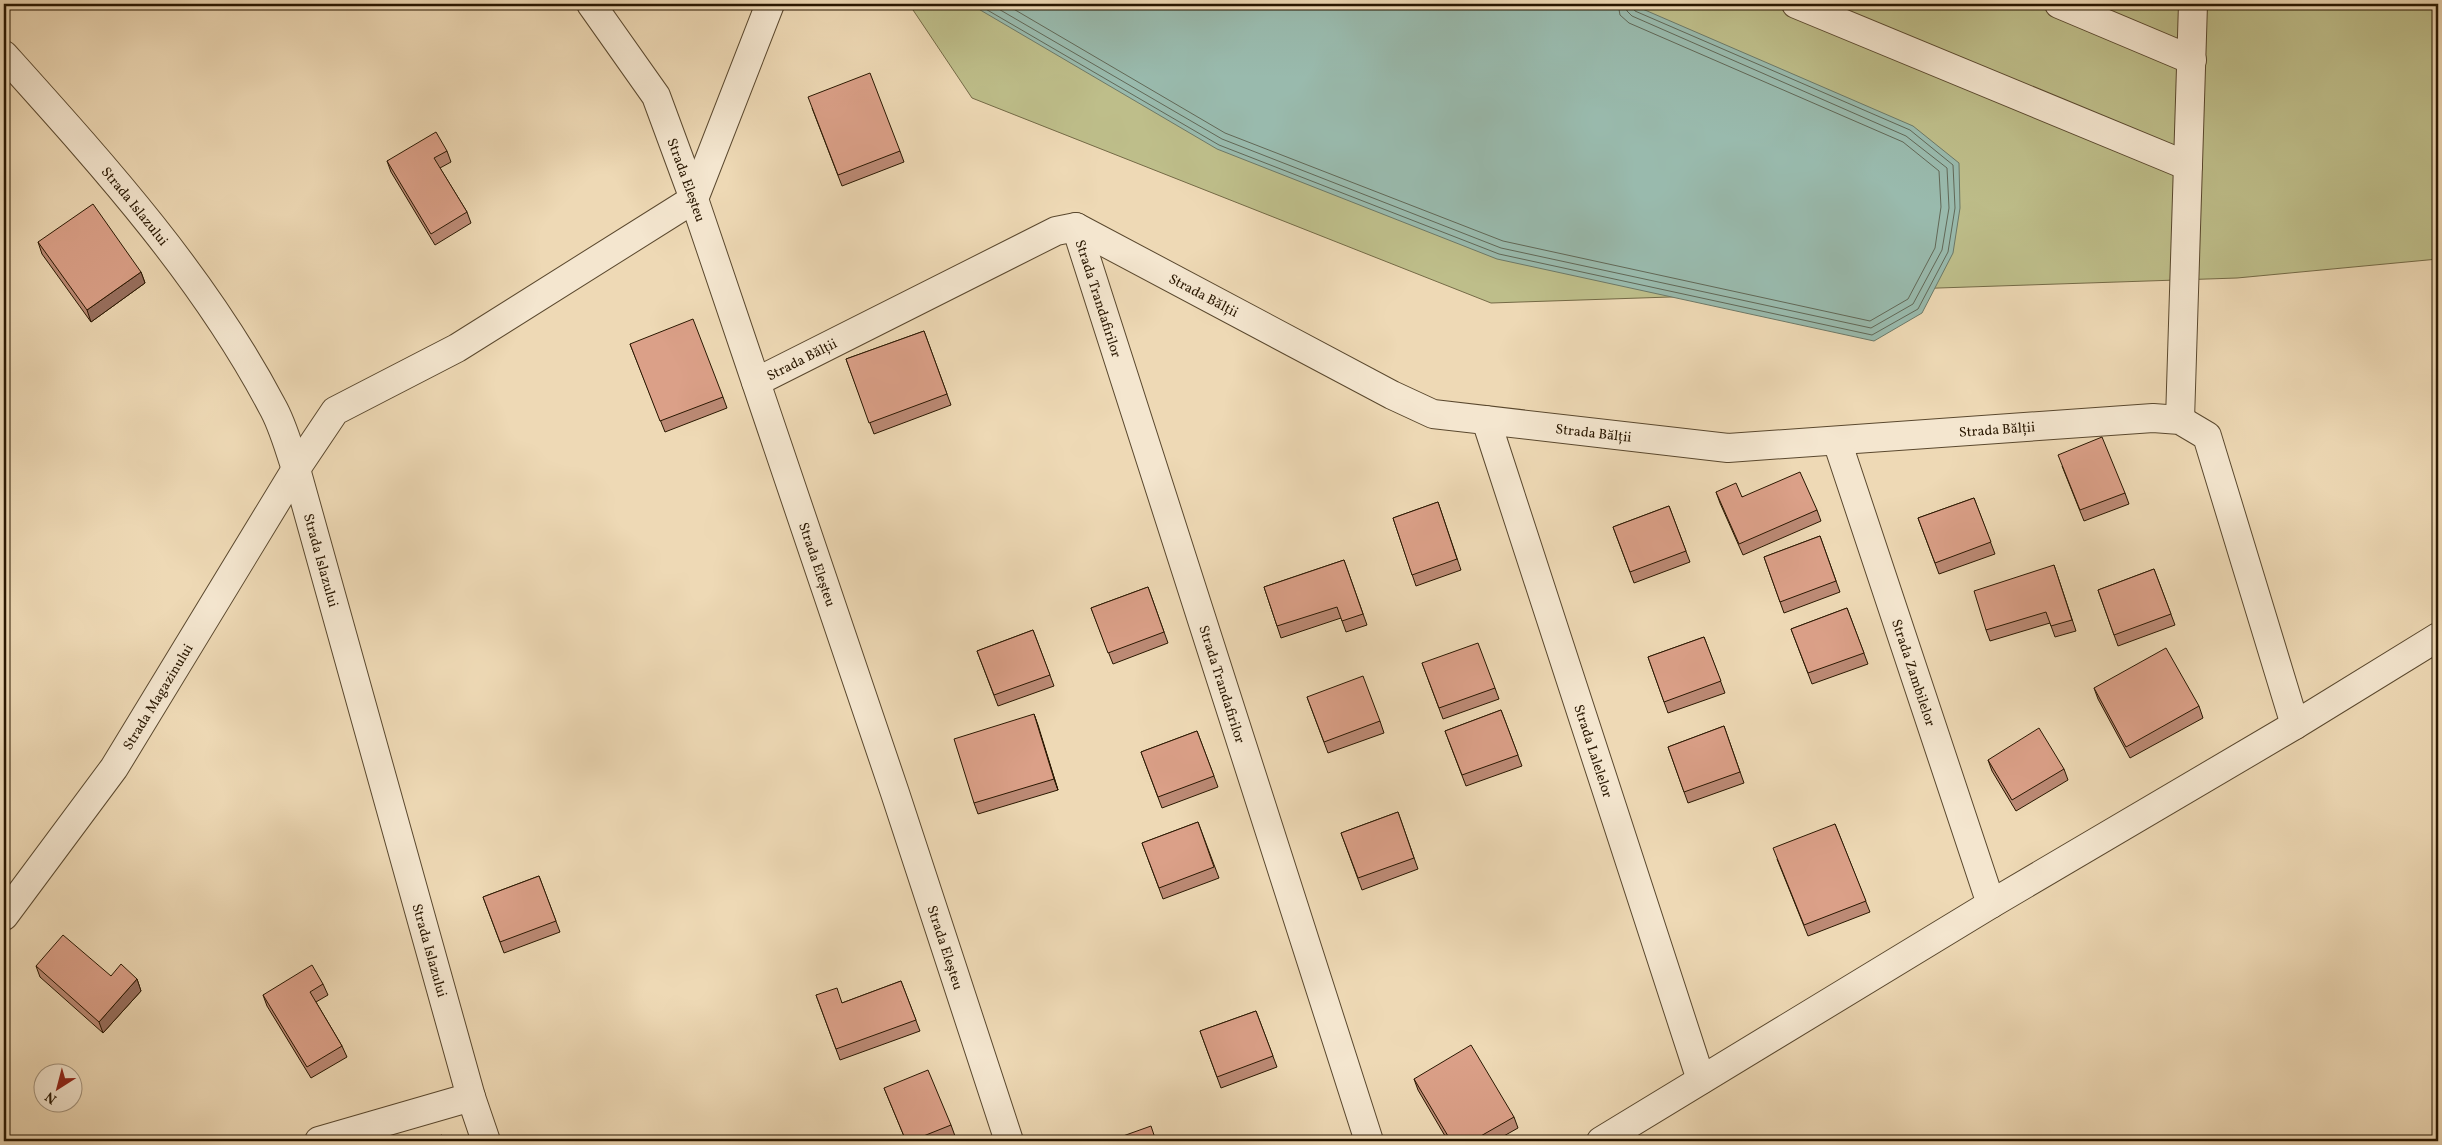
<svg xmlns="http://www.w3.org/2000/svg" width="2442" height="1145" viewBox="0 0 2442 1145" font-family="Vollkorn,serif">
	<rect width="100%" height="100%" fill="#eed9b5"/>
	<filter id="stains"><feTurbulence type="fractalNoise" baseFrequency=".004" numOctaves="4"/><feColorMatrix values="0 0 0 0 .2 0 0 0 0 .09 0 0 0 0 .02 0 0 0 .5 -.17"/></filter>
	<radialGradient id="worn" r=".72"><stop offset=".6" stop-color="#630" stop-opacity="0"/><stop offset="1" stop-color="#630" stop-opacity=".3"/></radialGradient>
	<!-- green -->
	<path fill="#bebe8a" stroke="#746a46" d="M 909,4 L 2438,4 L 2438,259 L 2237,278 L 1491,303 L 972,98 Z"/>
	<!-- water -->
	<path fill="#99baad" stroke="#6c7968" d="M 970,4 L 1631,4 L 1913,126 L 1959,163 L 1960,208 L 1953,253 L 1922,313 L 1874,341 L 1497,259 L 1217,149 Z"/>
	<g fill="none" stroke-linecap="round" stroke-linejoin="round">
		<!-- shore -->
		<g stroke="#616857" stroke-width="1">
			<path d="M 977,4 L 1219,145 L 1499,254 L 1872,335 L 1918,309 L 1948,252 L 1955,208 L 1953,165 L 1910,130 L 1635,11 L 1631,4"/>
			<path d="M 990,4 L 1222,139 L 1501,248 L 1871,328 L 1913,304 L 1942,250 L 1949,208 L 1947,168 L 1906,136 L 1632,16 L 1627,11 L 1625,4"/>
			<path d="M 1005,4 L 1225,133 L 1503,241 L 1870,321 L 1908,299 L 1935,248 L 1941,207 L 1939,171 L 1903,142 L 1629,23 L 1620,15 L 1618,4"/>
		</g>
		<defs>
			<g id="minor">
				<path id="s1" d="M 591,4 L 656,96 L 694,199 L 895,793 L 1009,1141"/>
				<path d="M 1796,4 L 2188,166"/>
				<path d="M 2059,4 L 2192,60"/>
				<path id="s2" d="M 4,55 C 102,164 203,275 272,406 C 283,425 289,449 296,469 L 471,1097 L 486,1141"/>
				<path id="s3" d="M 1076,227 L 1369,1141"/>
				<path id="s4" d="M 756,382 L 1056,231 L 1076,227 L 1392,395 L 1433,414 L 1728,448 L 2153,418 L 2180,420 L 2207,436 L 2295,725"/>
				<path id="s5" d="M 1486,420 L 1701,1080"/>
				<path d="M 2180,420 L 2193,4"/>
				<path id="s6" d="M 1837,441 L 1991,904"/>
				<path id="s7" d="M 4,916 L 114,768 L 296,469 L 335,411 L 457,348 L 694,199 L 770,4"/>
				<path d="M 319,1141 L 471,1097"/>
				<path d="M 1601,1141 L 1991,904 L 2295,725 L 2438,637"/>
			</g>
		</defs>
		<!-- minor casing -->
		<use href="#minor" stroke="#5a482e" stroke-width="30"/>
		<!-- minor -->
		<use href="#minor" stroke="#f4e6cf" stroke-width="28"/>
	</g>
	<!-- wall -->
	<g fill="#bc8a75" stroke="#291701">
		<path d="M 812,108 L 900,151 L 904,162 L 842,186 Z"/>
		<path d="M 447,151 L 451,162 L 440,168 L 467,212 L 471,223 L 435,245 L 391,172 L 387,161 Z"/>
		<path d="M 38,242 L 141,272 L 145,283 L 91,322 L 42,254 Z"/>
		<path d="M 924,331 L 951,405 L 874,434 L 846,359 Z"/>
		<path d="M 630,344 L 723,397 L 727,408 L 665,432 Z"/>
		<path d="M 2062,466 L 2125,493 L 2129,504 L 2084,521 Z"/>
		<path d="M 1716,492 L 1817,510 L 1821,521 L 1743,555 L 1720,503 Z"/>
		<path d="M 1974,498 L 1995,554 L 1939,574 L 1918,518 Z"/>
		<path d="M 1438,502 L 1461,570 L 1416,586 L 1393,518 Z"/>
		<path d="M 1669,506 L 1690,562 L 1634,583 L 1613,527 Z"/>
		<path d="M 1820,536 L 1840,592 L 1784,613 L 1764,557 Z"/>
		<path d="M 1344,560 L 1367,625 L 1346,632 L 1341,618 L 1281,638 L 1264,587 Z"/>
		<path d="M 2054,565 L 2076,631 L 2055,637 L 2050,623 L 1990,641 L 1986,630 Z"/>
		<path d="M 2154,569 L 2175,625 L 2118,646 L 2098,590 Z"/>
		<path d="M 1148,587 L 1168,643 L 1113,664 L 1091,608 Z"/>
		<path d="M 1847,608 L 1868,664 L 1812,684 L 1791,629 Z"/>
		<path d="M 1033,630 L 1054,686 L 998,706 L 977,651 Z"/>
		<path d="M 1704,637 L 1725,693 L 1668,713 L 1648,657 Z"/>
		<path d="M 1422,663 L 1495,688 L 1499,699 L 1443,719 Z"/>
		<path d="M 2094,688 L 2199,706 L 2203,718 L 2130,758 L 2098,699 Z"/>
		<path d="M 1307,697 L 1380,721 L 1384,733 L 1328,753 Z"/>
		<path d="M 1501,710 L 1522,766 L 1466,786 L 1445,731 Z"/>
		<path d="M 1034,714 L 1058,790 L 978,814 L 974,803 Z"/>
		<path d="M 1724,726 L 1744,783 L 1688,803 L 1668,747 Z"/>
		<path d="M 1197,731 L 1218,787 L 1162,808 L 1141,752 Z"/>
		<path d="M 1988,760 L 2064,769 L 2068,780 L 2016,811 L 1992,771 Z"/>
		<path d="M 1398,812 L 1418,869 L 1362,890 L 1341,833 Z"/>
		<path d="M 1198,822 L 1219,878 L 1163,899 L 1142,843 Z"/>
		<path d="M 1835,824 L 1870,912 L 1808,936 L 1777,859 Z"/>
		<path d="M 539,876 L 560,932 L 504,953 L 483,897 Z"/>
		<path d="M 36,966 L 137,979 L 141,991 L 103,1033 L 40,977 Z"/>
		<path d="M 901,981 L 920,1031 L 840,1060 L 816,995 L 842,1003 Z"/>
		<path d="M 323,984 L 328,995 L 316,1002 L 342,1046 L 347,1057 L 311,1078 L 267,1006 L 263,995 Z"/>
		<path d="M 1256,1011 L 1277,1067 L 1221,1088 L 1200,1031 Z"/>
		<path d="M 1414,1079 L 1514,1117 L 1518,1128 L 1495,1141 L 1448,1141 L 1418,1090 Z"/>
		<path d="M 884,1088 L 951,1125 L 955,1136 L 942,1141 L 906,1141 Z"/>
	</g>
	<!-- shaded-wall -->
	<g fill="#99705f" stroke="#291701">
		<path d="M 141,272 L 145,283 L 91,322 L 87,310 Z"/>
		<path d="M 1034,714 L 1038,725 L 1058,790 L 1054,779 Z"/>
		<path d="M 137,979 L 141,991 L 103,1033 L 99,1022 Z"/>
	</g>
	<!-- building -->
	<g fill="#dba088" stroke="#291701">
		<path d="M 870,73 L 900,151 L 838,175 L 808,97 Z"/>
		<path d="M 436,132 L 447,151 L 434,158 L 467,212 L 431,234 L 387,161 Z"/>
		<path d="M 93,204 L 141,272 L 87,310 L 38,242 Z"/>
		<path d="M 693,319 L 723,397 L 660,421 L 630,344 Z"/>
		<path d="M 924,331 L 947,394 L 869,423 L 846,359 Z"/>
		<path d="M 2102,437 L 2125,493 L 2080,510 L 2058,455 Z"/>
		<path d="M 1800,472 L 1817,510 L 1739,544 L 1716,492 L 1736,483 L 1742,497 Z"/>
		<path d="M 1974,498 L 1991,542 L 1935,563 L 1918,518 Z"/>
		<path d="M 1438,502 L 1457,559 L 1412,575 L 1393,518 Z"/>
		<path d="M 1669,506 L 1686,551 L 1630,572 L 1613,527 Z"/>
		<path d="M 1820,536 L 1836,581 L 1780,602 L 1764,557 Z"/>
		<path d="M 1344,560 L 1363,614 L 1342,621 L 1337,607 L 1277,626 L 1264,587 Z"/>
		<path d="M 2054,565 L 2072,620 L 2051,626 L 2046,612 L 1986,630 L 1974,591 Z"/>
		<path d="M 2154,569 L 2171,614 L 2114,635 L 2098,590 Z"/>
		<path d="M 1148,587 L 1164,632 L 1108,653 L 1091,608 Z"/>
		<path d="M 1847,608 L 1864,653 L 1808,673 L 1791,629 Z"/>
		<path d="M 1033,630 L 1050,675 L 994,695 L 977,651 Z"/>
		<path d="M 1704,637 L 1721,681 L 1664,702 L 1648,657 Z"/>
		<path d="M 1478,643 L 1495,688 L 1439,708 L 1422,663 Z"/>
		<path d="M 2166,648 L 2199,706 L 2126,747 L 2094,688 Z"/>
		<path d="M 1363,676 L 1380,721 L 1324,742 L 1307,697 Z"/>
		<path d="M 1501,710 L 1518,755 L 1462,775 L 1445,731 Z"/>
		<path d="M 1034,714 L 1054,779 L 974,803 L 954,739 Z"/>
		<path d="M 1724,726 L 1740,772 L 1684,792 L 1668,747 Z"/>
		<path d="M 2039,728 L 2064,769 L 2012,800 L 1988,760 Z"/>
		<path d="M 1197,731 L 1214,776 L 1158,797 L 1141,752 Z"/>
		<path d="M 1398,812 L 1414,858 L 1358,878 L 1341,833 Z"/>
		<path d="M 1198,822 L 1214,867 L 1159,888 L 1142,843 Z"/>
		<path d="M 1835,824 L 1866,901 L 1804,925 L 1773,848 Z"/>
		<path d="M 539,876 L 556,921 L 500,942 L 483,897 Z"/>
		<path d="M 63,935 L 111,976 L 121,964 L 137,979 L 99,1022 L 36,966 Z"/>
		<path d="M 312,965 L 323,984 L 310,992 L 342,1046 L 307,1067 L 263,995 Z"/>
		<path d="M 901,981 L 916,1020 L 836,1049 L 816,995 L 837,988 L 842,1003 Z"/>
		<path d="M 1256,1011 L 1273,1056 L 1217,1077 L 1200,1031 Z"/>
		<path d="M 1471,1045 L 1514,1117 L 1472,1141 L 1451,1141 L 1414,1079 Z"/>
		<path d="M 928,1070 L 951,1125 L 911,1141 L 906,1141 L 884,1088 Z"/>
		<path d="M 1151,1126 L 1156,1141 L 1109,1141 Z"/>
		<path d="M 442,1135 L 443,1141 L 423,1141 Z"/>
	</g>
	<g text-anchor="middle" stroke-width="4.5" stroke-linejoin="round" paint-order="stroke">
		<!-- street labels -->
		<g font-size="14" fill="#291701" stroke="#f4e6cf">
			<text dy="5" stroke="none"><textPath href="#s1" startOffset="202">Strada Eleșteu</textPath></text>
			<text dy="5" stroke="none"><textPath href="#s2" startOffset="200">Strada Islazului</textPath></text>
			<text dy="5" stroke="none"><textPath href="#s4" startOffset="501">Strada Bălții</textPath></text>
			<text dy="5" stroke="none"><textPath href="#s3" startOffset="75">Strada Trandafirilor</textPath></text>
			<text dy="5" stroke="none"><textPath href="#s4" startOffset="51">Strada Bălții</textPath></text>
			<text dy="5" stroke="none"><textPath href="#s4" startOffset="1326">Strada Bălții</textPath></text>
			<text dy="5" stroke="none"><textPath href="#s4" startOffset="921">Strada Bălții</textPath></text>
			<text dy="5" stroke="none"><textPath href="#s2" startOffset="605">Strada Islazului</textPath></text>
			<text dy="5" stroke="none"><textPath href="#s1" startOffset="608">Strada Eleșteu</textPath></text>
			<text dy="5" stroke="none"><textPath href="#s6" startOffset="244">Strada Zambilelor</textPath></text>
			<text dy="5" stroke="none"><textPath href="#s3" startOffset="480">Strada Trandafirilor</textPath></text>
			<text dy="5" stroke="none"><textPath href="#s7" startOffset="268">Strada Magazinului</textPath></text>
			<text dy="5" stroke="none"><textPath href="#s5" startOffset="348">Strada Lalelelor</textPath></text>
			<text dy="5" stroke="none"><textPath href="#s1" startOffset="1012">Strada Eleșteu</textPath></text>
			<text dy="5" stroke="none"><textPath href="#s2" startOffset="1010">Strada Islazului</textPath></text>
		</g>
	</g>
	<!-- margin -->
	<rect width="2442" height="1145" fill="none" stroke="#eed9b5" stroke-width="20"/>
	<rect x="5" y="5" width="2432" height="1135" fill="none" stroke="#291701" stroke-width="2.5"/>
	<rect x="10" y="10" width="2422" height="1125" fill="none" stroke="#291701"/>
	<!-- north arrow -->
	<g transform="translate(58 1088) rotate(216)"><circle r="24" fill="#f4e6cf" stroke="#a3937d"/>
	<path d="M0-4L9 19L0 12L-9 19Z" fill="#8f2418"/>
	<text y="-8" font-size="14" font-weight="bold" text-anchor="middle" fill="#291701">N</text>
	</g>
	<rect width="100%" height="100%" filter="url(#stains)"/>
	<rect width="100%" height="100%" fill="url(#worn)"/>
</svg>
